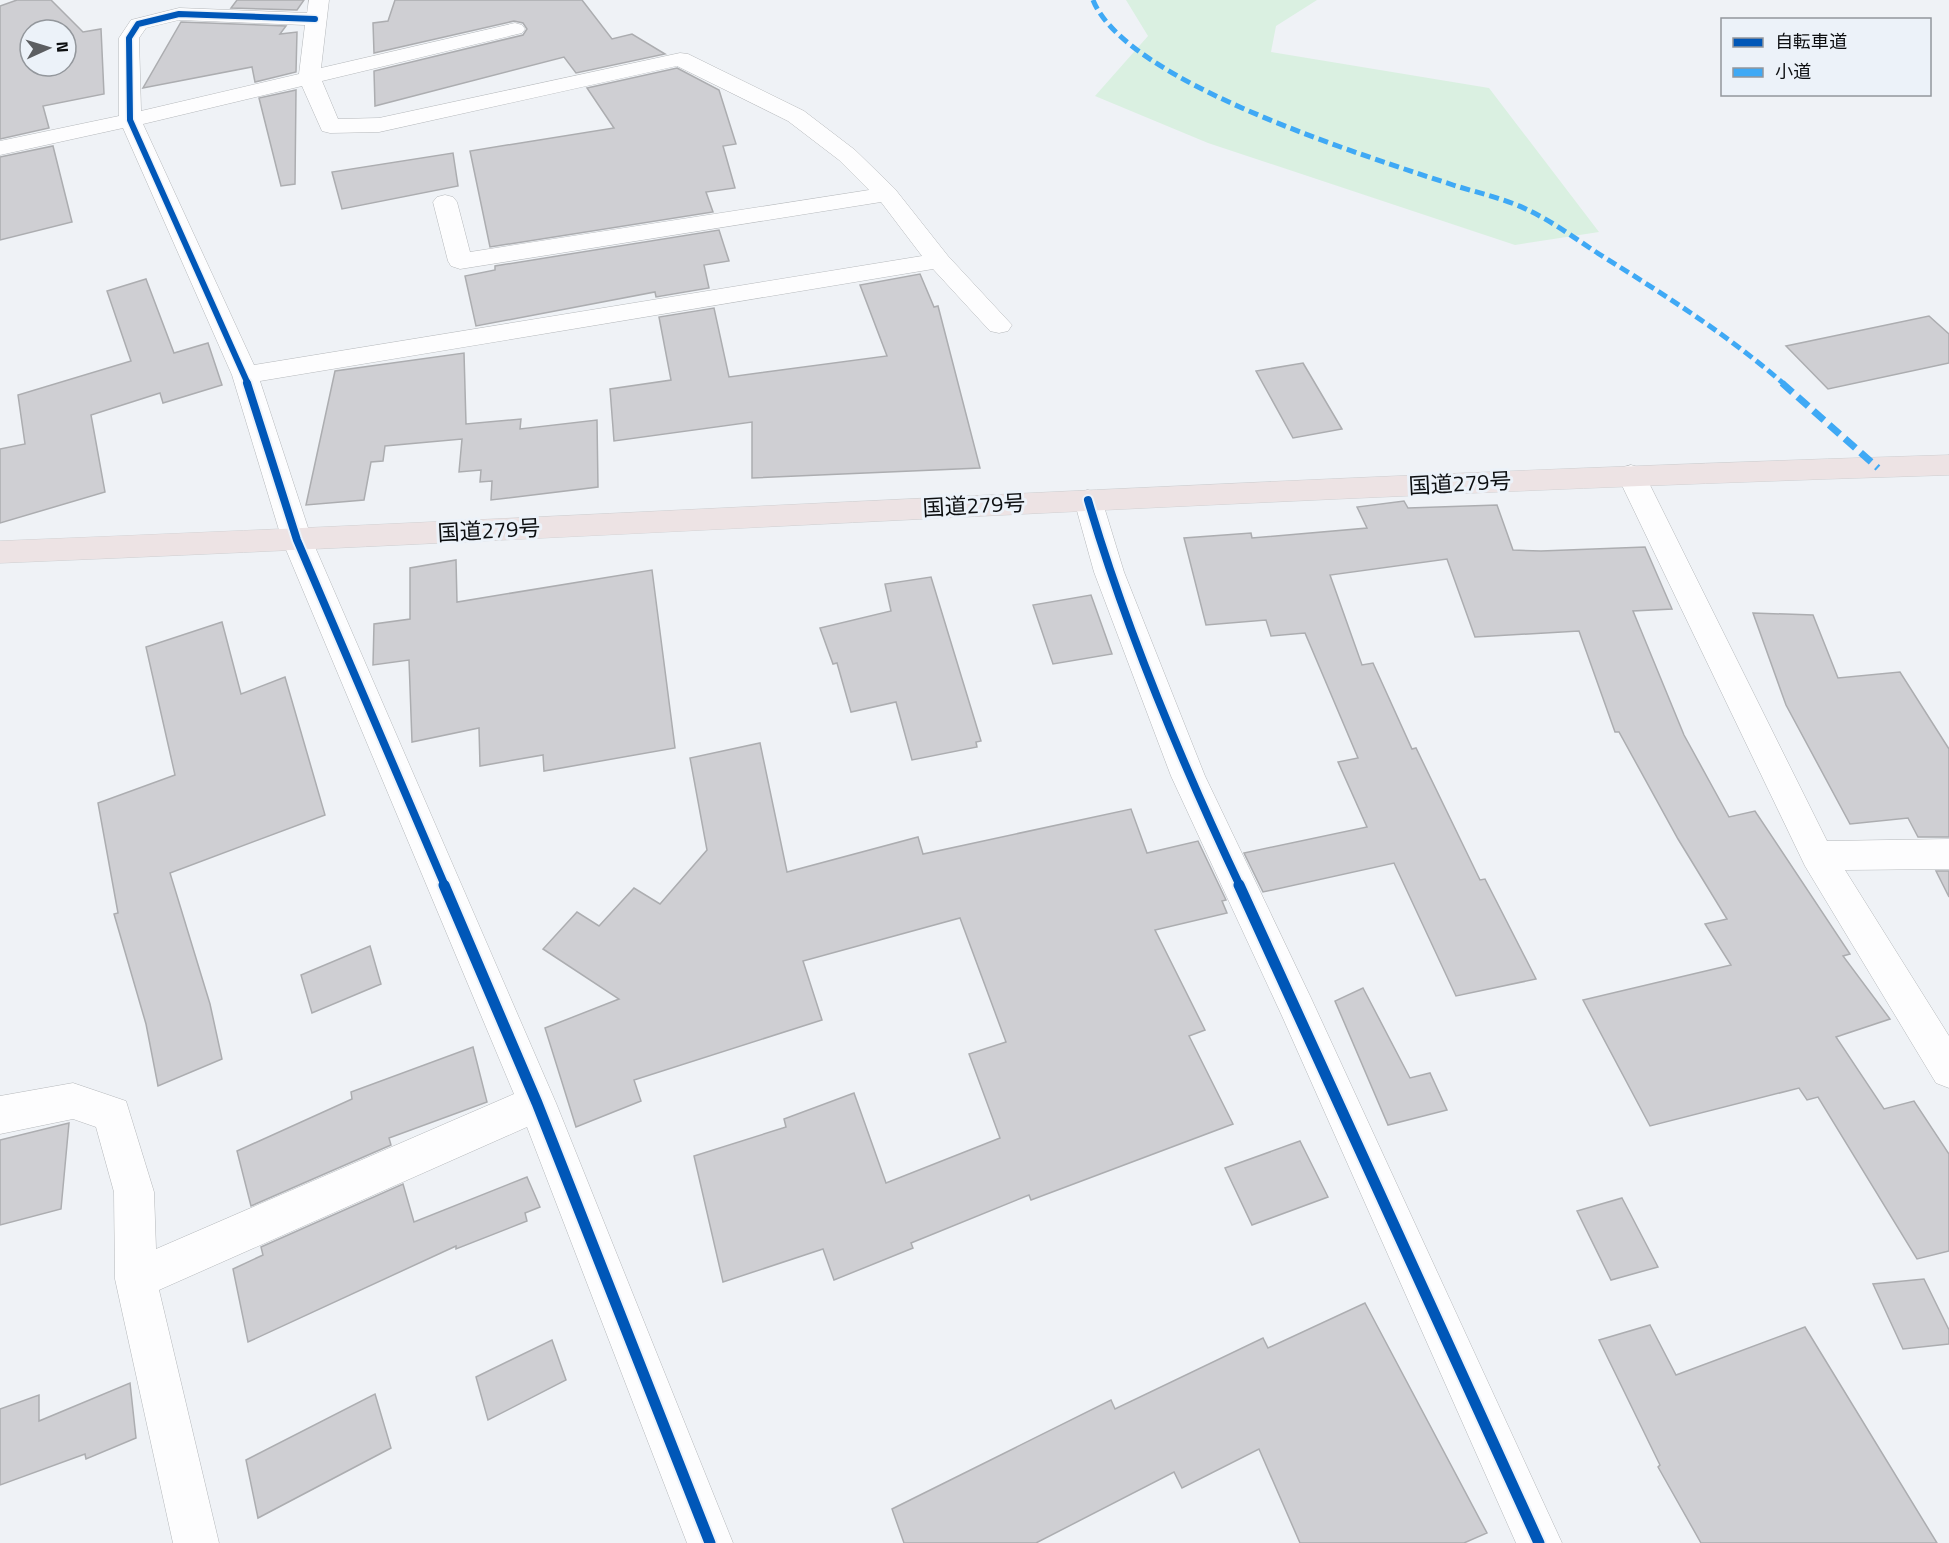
<svg xmlns="http://www.w3.org/2000/svg" width="1949" height="1543" viewBox="0 0 1949 1543" font-family="'Titillium Web','Noto Sans JP',sans-serif">
	<rect width="100%" height="100%" fill="#eff2f6"/>
	<!-- green -->
	<path fill="#daf0e1" d="M 1126,0 L 1317,0 L 1276,26 L 1271,52 L 1489,88 L 1599,232 L 1515,245 L 1208,143 L 1095,96 L 1148,36 Z"/>
	<!-- building -->
	<g fill="#cfcfd3" stroke="#acadb0" stroke-width="1.5" fill-rule="evenodd">
		<path d="M 17,0 L 51,0 L 83,32 L 101,29 L 104,94 L 43,106 L 49,128 L 0,139 L 0,6 ZM 30,30 L 66,30 L 66,66 L 30,66 Z"/>
		<path d="M 237,0 L 304,0 L 297,10 L 231,8 Z"/>
		<path d="M 395,0 L 582,0 L 612,39 L 632,34 L 665,54 L 576,73 L 564,57 L 375,106 L 374,71 L 523,35 L 527,29 L 523,23 L 514,21 L 374,53 L 373,23 L 388,21 Z"/>
		<path d="M 181,22 L 286,26 L 280,34 L 297,32 L 296,72 L 255,82 L 252,67 L 143,88 Z"/>
		<path d="M 677,68 L 719,90 L 736,144 L 723,146 L 735,188 L 706,192 L 713,212 L 490,247 L 470,151 L 614,128 L 587,88 Z"/>
		<path d="M 296,90 L 295,184 L 281,186 L 259,98 Z"/>
		<path d="M 53,146 L 72,222 L 0,240 L 0,157 Z"/>
		<path d="M 453,153 L 458,186 L 342,209 L 332,172 Z"/>
		<path d="M 719,230 L 729,261 L 704,265 L 709,288 L 656,297 L 655,292 L 476,326 L 465,276 L 495,270 L 495,266 Z"/>
		<path d="M 920,274 L 934,307 L 938,306 L 980,468 L 752,478 L 752,422 L 614,441 L 610,389 L 671,380 L 659,317 L 714,308 L 729,377 L 887,356 L 860,285 Z"/>
		<path d="M 146,279 L 174,353 L 208,343 L 222,385 L 163,403 L 160,393 L 91,415 L 105,492 L 0,523 L 0,449 L 25,444 L 18,395 L 131,361 L 107,291 Z"/>
		<path d="M 1929,316 L 1949,334 L 1949,363 L 1828,389 L 1786,346 Z"/>
		<path d="M 464,353 L 466,424 L 521,419 L 520,429 L 597,420 L 598,487 L 491,500 L 492,481 L 480,482 L 481,470 L 459,472 L 462,439 L 385,446 L 383,461 L 371,462 L 364,500 L 306,505 L 335,371 Z"/>
		<path d="M 1303,363 L 1342,429 L 1293,438 L 1256,371 Z"/>
		<path d="M 1404,501 L 1408,508 L 1497,505 L 1513,550 L 1541,551 L 1645,547 L 1672,609 L 1633,611 L 1684,735 L 1729,817 L 1755,811 L 1850,954 L 1843,956 L 1890,1019 L 1836,1037 L 1884,1109 L 1914,1101 L 1949,1154 L 1949,1251 L 1917,1259 L 1818,1097 L 1807,1100 L 1799,1088 L 1650,1126 L 1583,1000 L 1731,965 L 1705,924 L 1727,919 L 1678,839 L 1619,732 L 1615,732 L 1579,631 L 1475,637 L 1447,559 L 1330,575 L 1362,665 L 1373,663 L 1412,749 L 1416,748 L 1480,880 L 1485,879 L 1536,979 L 1456,996 L 1394,863 L 1263,892 L 1244,853 L 1367,827 L 1338,762 L 1358,758 L 1305,633 L 1271,636 L 1266,620 L 1206,625 L 1184,538 L 1251,533 L 1252,538 L 1367,528 L 1357,507 Z"/>
		<path d="M 456,560 L 457,602 L 652,570 L 675,748 L 544,771 L 543,755 L 480,766 L 479,728 L 412,742 L 409,660 L 373,665 L 374,624 L 410,619 L 410,568 Z"/>
		<path d="M 931,577 L 981,741 L 976,742 L 977,747 L 912,760 L 896,702 L 851,712 L 837,663 L 833,664 L 820,628 L 891,611 L 885,584 Z"/>
		<path d="M 1091,595 L 1112,654 L 1053,664 L 1033,605 Z"/>
		<path d="M 1753,613 L 1813,615 L 1838,678 L 1900,672 L 1949,749 L 1949,837 L 1918,837 L 1908,818 L 1850,824 L 1786,705 Z"/>
		<path d="M 222,622 L 241,694 L 285,677 L 325,815 L 170,873 L 210,1004 L 222,1059 L 158,1086 L 146,1024 L 114,914 L 118,913 L 98,803 L 175,775 L 146,647 Z"/>
		<path d="M 760,743 L 787,872 L 918,837 L 923,854 L 1131,809 L 1147,853 L 1198,841 L 1226,900 L 1222,901 L 1227,913 L 1155,930 L 1205,1030 L 1189,1036 L 1233,1124 L 1031,1200 L 1029,1195 L 911,1243 L 913,1248 L 834,1280 L 823,1249 L 723,1282 L 694,1156 L 786,1127 L 784,1119 L 854,1093 L 886,1183 L 1000,1138 L 969,1054 L 1006,1042 L 960,918 L 803,961 L 822,1020 L 634,1080 L 641,1101 L 576,1127 L 545,1028 L 619,999 L 543,949 L 577,912 L 599,926 L 634,888 L 660,904 L 707,850 L 690,758 Z"/>
		<path d="M 1936,871 L 1949,871 L 1949,897 Z"/>
		<path d="M 370,946 L 381,984 L 312,1013 L 301,975 Z"/>
		<path d="M 1363,988 L 1410,1078 L 1430,1073 L 1447,1110 L 1388,1125 L 1335,1001 Z"/>
		<path d="M 473,1047 L 487,1102 L 389,1138 L 391,1145 L 251,1206 L 237,1151 L 352,1099 L 351,1092 Z"/>
		<path d="M 69,1123 L 61,1209 L 0,1225 L 0,1140 Z"/>
		<path d="M 1300,1141 L 1328,1197 L 1252,1225 L 1225,1168 Z"/>
		<path d="M 527,1177 L 540,1207 L 525,1213 L 527,1221 L 456,1249 L 456,1246 L 248,1342 L 233,1269 L 263,1255 L 261,1247 L 403,1184 L 414,1222 Z"/>
		<path d="M 1622,1198 L 1658,1267 L 1611,1280 L 1577,1211 Z"/>
		<path d="M 1924,1279 L 1949,1330 L 1949,1344 L 1903,1349 L 1873,1284 Z"/>
		<path d="M 1365,1303 L 1487,1533 L 1464,1543 L 1300,1543 L 1259,1449 L 1182,1488 L 1174,1472 L 1036,1543 L 904,1543 L 892,1509 L 1111,1400 L 1115,1409 L 1263,1338 L 1268,1348 Z"/>
		<path d="M 1650,1325 L 1676,1375 L 1805,1327 L 1937,1543 L 1701,1543 L 1658,1467 L 1660,1465 L 1599,1340 Z"/>
		<path d="M 552,1340 L 566,1380 L 488,1420 L 476,1377 Z"/>
		<path d="M 130,1383 L 136,1438 L 86,1459 L 85,1454 L 0,1485 L 0,1409 L 39,1395 L 39,1421 Z"/>
		<path d="M 375,1394 L 391,1448 L 258,1518 L 246,1460 Z"/>
	</g>
	<g fill="none" stroke-linecap="round" stroke-linejoin="round">
		<defs>
			<g id="minor">
				<path d="M 309,0 L 329,0 L 321,68 L 515,23 L 522,25 L 525,29 L 522,33 L 322,81 L 338,119 L 379,118 L 680,53 L 688,54 L 804,111 L 855,150 L 895,189 L 948,256 L 1012,325 L 1008,331 L 999,333 L 990,331 L 933,269 L 260,381 L 312,540 L 556,1103 L 733,1543 L 687,1543 L 527,1127 L 159,1290 L 219,1543 L 173,1543 L 115,1279 L 114,1192 L 96,1127 L 73,1119 L 0,1134 L 0,1096 L 73,1083 L 126,1101 L 154,1192 L 156,1249 L 514,1094 L 282,540 L 232,375 L 123,128 L 0,155 L 0,141 L 119,116 L 119,38 L 131,20 L 179,8 L 307,13 ZM 179,20 L 305,25 L 299,74 L 141,111 L 139,38 L 146,28 ZM 677,66 L 788,121 L 839,160 L 869,190 L 470,252 L 457,202 L 453,197 L 445,195 L 437,197 L 433,202 L 448,261 L 451,266 L 460,269 L 881,202 L 922,256 L 254,365 L 143,124 L 302,86 L 322,131 L 330,133 L 379,132 Z"/>
				<path d="M 1631,465 L 1641,468 L 1645,475 L 1827,841 L 1949,839 L 1949,869 L 1845,870 L 1949,1036 L 1949,1088 L 1936,1083 L 1805,866 L 1617,475 L 1621,468 Z"/>
				<path d="M 1088,490 L 1098,493 L 1102,500 L 1124,572 L 1205,776 L 1311,998 L 1562,1543 L 1516,1543 L 1282,1016 L 1171,776 L 1094,572 L 1074,500 L 1078,493 Z"/>
			</g>
			<path id="highway" d="M 1949,455 L 1949,475 C 1299,495 650,536 0,563 L 0,541 C 650,515 1299,475 1949,455 Z"/>
		</defs>
		<!-- minor casing -->
		<use href="#minor" stroke="#b5b8bb" stroke-width="1"/>
		<!-- highway casing -->
		<use href="#highway" stroke="#cecfd1" stroke-width="1"/>
		<!-- minor -->
		<use href="#minor" fill="#fdfdfe" fill-rule="evenodd"/>
		<!-- highway -->
		<use href="#highway" fill="#ede3e4" fill-rule="evenodd"/>
		<!-- quiet-far1 -->
		<path stroke="#3fa9f5" stroke-width="5" stroke-dasharray="10 5" stroke-linecap="butt" d="M 1093,0 C 1126,83 1369,157 1453,185 C 1478,193 1507,199 1530,211 C 1557,224 1581,243 1607,259 C 1668,297 1729,336 1784,384"/>
		<!-- quiet -->
		<path stroke="#3fa9f5" stroke-width="7" stroke-dasharray="14 7" stroke-linecap="butt" d="M 1782,383 L 1878,468"/>
		<defs>
			<path id="cycleway-far2" d="M 248,384 L 130,120 L 129,38 L 138,24 L 179,14 L 315,19"/>
			<g id="cycleway-far1">
				<path d="M 247,383 L 297,540 L 445,886"/>
				<path d="M 1088,500 C 1127,633 1181,761 1240,886"/>
			</g>
			<g id="cycleway">
				<path d="M 444,885 L 537,1103 L 710,1543"/>
				<path d="M 1239,885 L 1539,1543"/>
			</g>
		</defs>
		<!-- cycleway-far2 casing -->
		<use href="#cycleway-far2" stroke="#ecf2f9" stroke-width="9"/>
		<!-- cycleway-far1 casing -->
		<use href="#cycleway-far1" stroke="#ecf2f9" stroke-width="12"/>
		<!-- cycleway casing -->
		<use href="#cycleway" stroke="#ecf2f9" stroke-width="15"/>
		<!-- cycleway-far2 -->
		<use href="#cycleway-far2" stroke="#0057b8" stroke-width="6"/>
		<!-- cycleway-far1 -->
		<use href="#cycleway-far1" stroke="#0057b8" stroke-width="8"/>
		<!-- cycleway -->
		<use href="#cycleway" stroke="#0057b8" stroke-width="11"/>
	</g>
	<g text-anchor="middle" stroke-width="6" stroke-linejoin="round" paint-order="stroke">
		<!-- street labels -->
		<g font-size="22" fill="#0d0f11" stroke="#ecf2f9">
			<text transform="translate(1460 483) rotate(-3)" y="8">国道279号</text>
			<text transform="translate(974 505) rotate(-3)" y="8">国道279号</text>
			<text transform="translate(489 530) rotate(-3)" y="8">国道279号</text>
		</g>
	</g>
	<!-- legend -->
	<rect x="1721" y="18" width="210" height="78" fill="#ecf2f9" stroke="#93979c" stroke-width="1.5"/>
	<rect x="1733" y="38" width="30" height="9" fill="#0057b8" stroke="#93979c" stroke-width="1.5"/>
	<text x="1775" y="48" font-size="18" fill="#0d0f11">自転車道</text>
	<rect x="1733" y="68" width="30" height="9" fill="#3fa9f5" stroke="#93979c" stroke-width="1.5"/>
	<text x="1775" y="78" font-size="18" fill="#0d0f11">小道</text>
	<!-- north arrow -->
	<g transform="translate(48 48) rotate(86)"><circle r="28" fill="#ecf2f9" stroke="#93979c" stroke-width="1.5"/>
	<path d="M0-4.5L10 22L0 15L-10 22Z" fill="#5c5e61"/>
	<text y="-9" font-size="16" font-weight="bold" text-anchor="middle" fill="#0d0f11">N</text>
	</g>
</svg>
